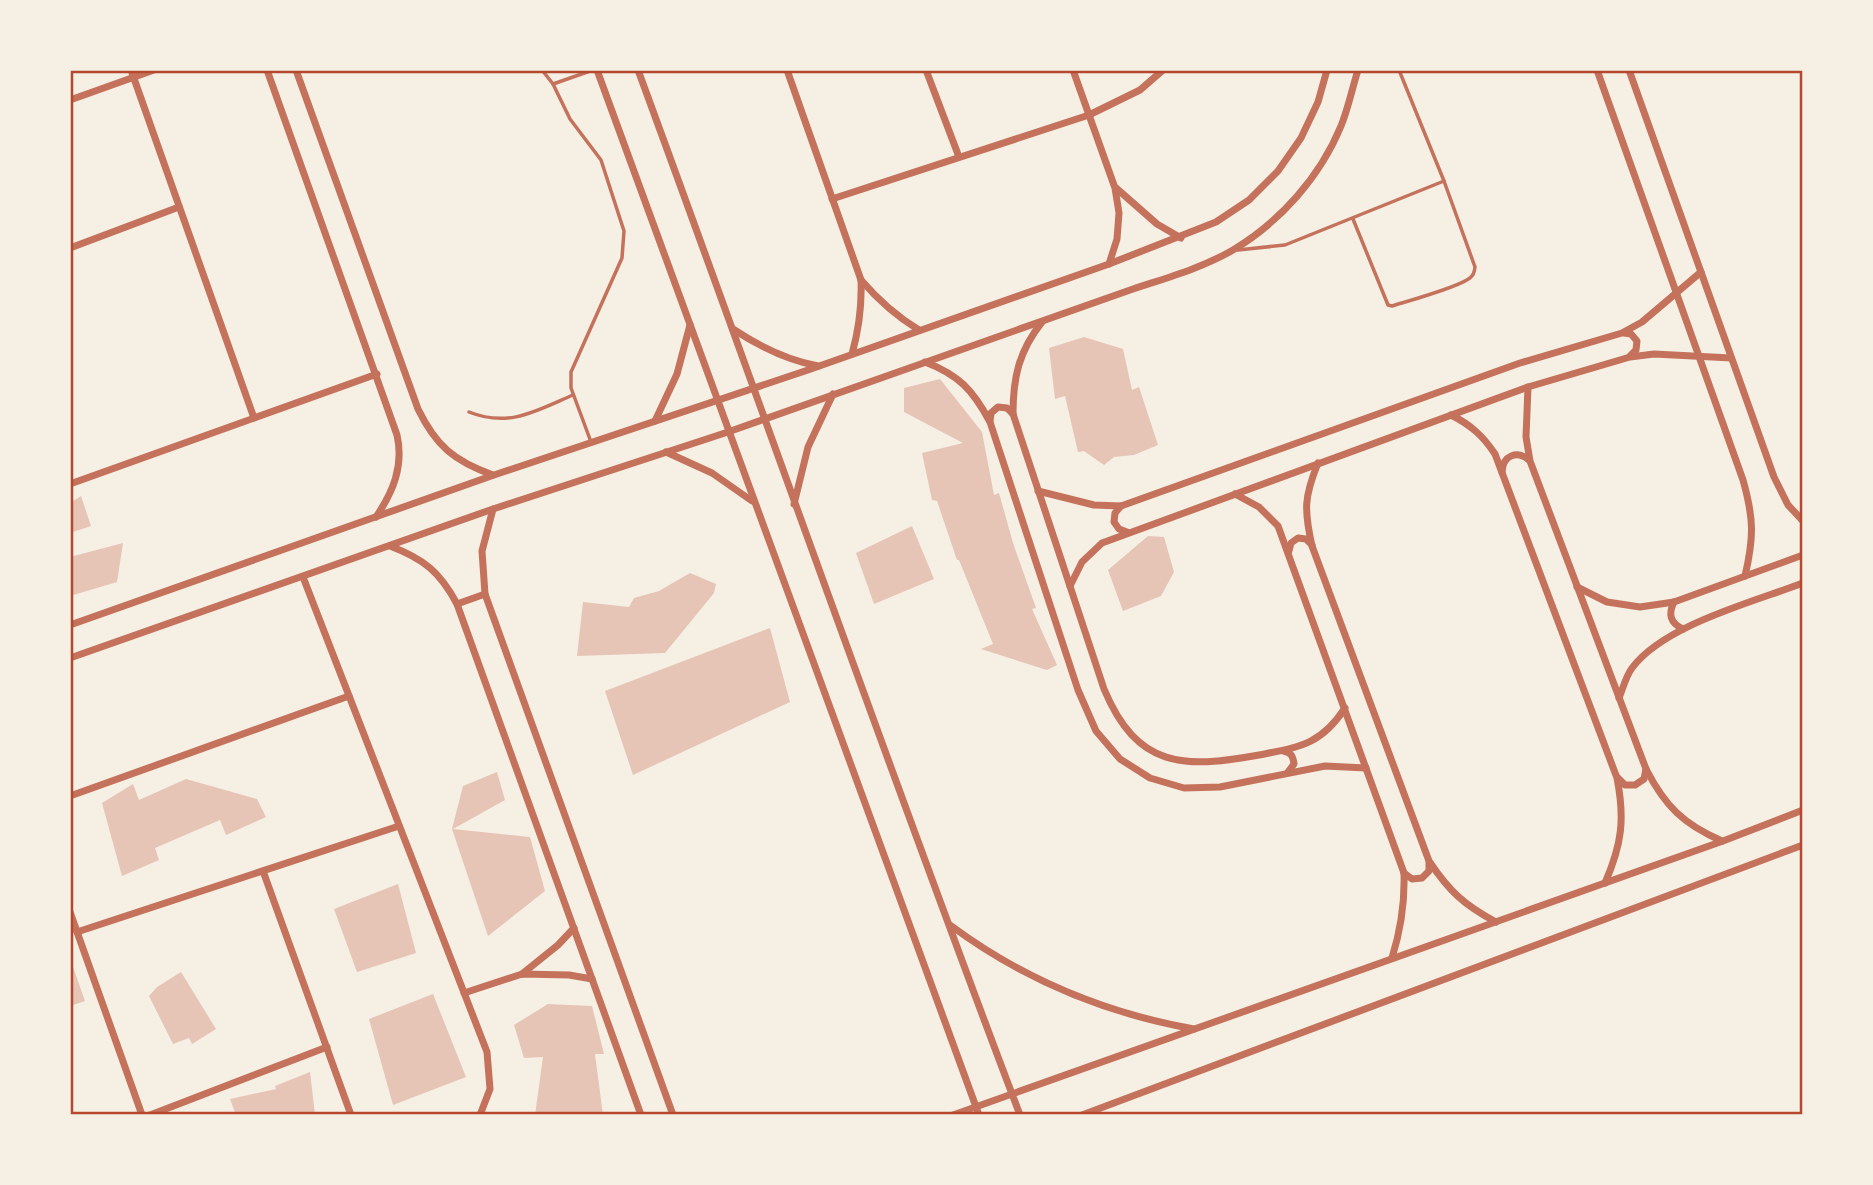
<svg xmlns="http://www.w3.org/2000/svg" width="1873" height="1185" viewBox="0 0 1873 1185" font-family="Jost,sans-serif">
	<rect width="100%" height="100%" fill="#f6efe4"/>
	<!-- building -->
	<g fill="#e6c5b7">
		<path d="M 1084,337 L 1123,349 L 1132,390 L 1139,387 L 1158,445 L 1134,455 L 1114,457 L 1104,465 L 1084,451 L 1078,452 L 1065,396 L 1055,399 L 1049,348 Z"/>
		<path d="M 940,379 L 982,432 L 994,495 L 999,493 L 1013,543 L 1036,608 L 1032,609 L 1057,665 L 1047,670 L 981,649 L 993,644 L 959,560 L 957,560 L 937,501 L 932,500 L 922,453 L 963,443 L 904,412 L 904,388 Z"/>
		<path d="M 81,496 L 91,526 L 70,533 L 70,503 Z"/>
		<path d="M 912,526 L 934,579 L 874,604 L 856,553 Z"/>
		<path d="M 1148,536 L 1164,537 L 1174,572 L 1161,596 L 1123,611 L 1108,570 Z"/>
		<path d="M 123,543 L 117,582 L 70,596 L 70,557 Z"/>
		<path d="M 690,573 L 716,584 L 714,593 L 665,653 L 577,656 L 583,602 L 629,607 L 634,598 L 659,591 Z"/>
		<path d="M 770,628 L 790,702 L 633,775 L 605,691 Z"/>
		<path d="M 497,772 L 505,800 L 453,829 L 530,837 L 545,891 L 488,936 L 452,829 L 463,786 Z"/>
		<path d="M 186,779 L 257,799 L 266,817 L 226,835 L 220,820 L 155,848 L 159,860 L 122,876 L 102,803 L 133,784 L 139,800 Z"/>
		<path d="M 398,884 L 416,953 L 357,972 L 334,909 Z"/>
		<path d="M 70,964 L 72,964 L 85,1001 L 70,1006 Z"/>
		<path d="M 181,972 L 216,1029 L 192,1044 L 189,1038 L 173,1044 L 149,996 L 157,987 Z"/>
		<path d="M 433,994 L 466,1077 L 393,1105 L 369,1019 Z"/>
		<path d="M 548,1004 L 592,1006 L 604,1054 L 595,1054 L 603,1115 L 535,1115 L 543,1057 L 524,1058 L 514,1025 Z"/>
		<path d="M 310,1072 L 315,1115 L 236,1115 L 230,1099 L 276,1089 L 275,1086 Z"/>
	</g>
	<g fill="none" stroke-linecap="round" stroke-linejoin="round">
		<!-- service -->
		<g stroke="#c5725c" stroke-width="3.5">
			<path d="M 542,70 L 553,84 L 570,119 L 601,160 L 624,231 L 622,258 L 571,372 L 571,388 L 591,442"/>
			<path d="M 553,84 L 593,70"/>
			<path d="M 1353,219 L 1388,305 L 1392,306 C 1408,301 1463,286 1471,277 C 1475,273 1474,272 1475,267 L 1444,181 L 1399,70"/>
			<path d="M 1238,250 L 1285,245 L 1444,181"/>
			<path d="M 469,412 C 509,428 536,411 573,395"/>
		</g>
		<!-- minor -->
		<g stroke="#c5725c" stroke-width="7">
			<path d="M 131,70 L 254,418"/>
			<path d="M 267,70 L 397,435 C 404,466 393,492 376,517"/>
			<path d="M 296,70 L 418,409 C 436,446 454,461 493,475"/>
			<path d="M 597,70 L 979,1115"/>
			<path d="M 638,70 C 766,418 888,768 1020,1115"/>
			<path d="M 787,70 L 861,280 C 862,306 859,329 852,354"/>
			<path d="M 926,70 L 959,157"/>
			<path d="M 1073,70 L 1115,188 L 1119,213 L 1117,239 L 1109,264"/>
			<path d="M 1597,70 L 1743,480 C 1754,519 1754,537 1745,576"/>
			<path d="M 1629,70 L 1774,477 L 1788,505 L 1803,521"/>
			<path d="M 70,100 L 154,70"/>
			<path d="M 1116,188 L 1157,224 L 1181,238"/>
			<path d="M 832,199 L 1089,115 L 1140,90 L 1163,70"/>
			<path d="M 70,248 L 179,207"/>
			<path d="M 861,280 C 879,301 896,316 919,330"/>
			<path d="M 1042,322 C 1019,351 1013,377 1013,414 L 1104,689 C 1137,768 1183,769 1259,755 C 1299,747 1321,745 1345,708"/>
			<path d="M 733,329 C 760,347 786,360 818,366"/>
			<path d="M 1624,333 L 1631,334 L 1637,341 L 1636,350 L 1630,356"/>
			<path d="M 925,362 C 959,375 973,390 990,422 L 1078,690 L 1096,731 L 1120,759 L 1150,778 L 1184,788 L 1220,787 L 1325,766 L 1366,768"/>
			<path d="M 1528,387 L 1526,437 L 1530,461 L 1646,769 C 1665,806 1683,824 1722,841"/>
			<path d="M 1451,415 C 1471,425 1483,436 1495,454 L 1617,778 C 1625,819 1622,844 1605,883"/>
			<path d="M 655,421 L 677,374 L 690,325"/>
			<path d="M 990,421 L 991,413 L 998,407 L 1007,408 L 1013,414"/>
			<path d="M 666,452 L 712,473 L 752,501"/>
			<path d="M 1318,463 C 1304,497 1304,510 1312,546 L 1429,861 C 1449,891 1464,905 1496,922"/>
			<path d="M 1502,472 C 1503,455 1517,450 1529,460"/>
			<path d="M 70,484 L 377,374"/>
			<path d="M 1038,491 L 1094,505 L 1121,506 L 1520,363 L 1622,333 L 1642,322 L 1701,272"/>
			<path d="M 1235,494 L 1259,507 L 1278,526 L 1404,873 C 1405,904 1401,929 1392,958"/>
			<path d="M 794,504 L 808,447 L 833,394"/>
			<path d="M 1121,506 L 1115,513 L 1114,522 L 1119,529 L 1127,532"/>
			<path d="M 493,509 L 482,551 L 485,594 L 673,1115"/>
			<path d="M 390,546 C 424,559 440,572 457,604 L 641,1115"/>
			<path d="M 1289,551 L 1291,543 L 1298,538 L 1306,539 L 1312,545"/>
			<path d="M 303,577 L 487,1052 L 490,1089 L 480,1115"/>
			<path d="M 1070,586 L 1082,562 L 1102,543 L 1528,387 L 1630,357 L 1654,354 L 1731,358"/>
			<path d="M 1577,587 L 1607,602 L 1640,607 L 1674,602 L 1803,555"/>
			<path d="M 1674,602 C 1668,614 1670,623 1683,629"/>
			<path d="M 457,604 L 485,594"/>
			<path d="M 70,625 L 494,475 L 808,370 L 1109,264 L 1216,222 L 1249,200 L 1278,171 L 1301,138 L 1318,102 L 1327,70"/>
			<path d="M 70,658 L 493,509 L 728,432 L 1133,289 C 1166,278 1202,268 1233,250 C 1280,222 1320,177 1341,126 C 1348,109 1352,89 1358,70"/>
			<path d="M 1619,698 C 1623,688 1626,676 1632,668 C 1664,625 1753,602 1803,583"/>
			<path d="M 1283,751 C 1291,752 1293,756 1294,764 L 1288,772"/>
			<path d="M 1618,778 L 1625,785 L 1635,785 L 1644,779 L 1646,769"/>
			<path d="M 70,796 L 349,696"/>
			<path d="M 263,871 L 351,1115"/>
			<path d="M 1404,873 L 1412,879 L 1422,878 L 1429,871 L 1429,863"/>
			<path d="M 70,912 L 142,1115"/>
			<path d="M 950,925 C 1024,980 1104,1013 1194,1029"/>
			<path d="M 77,932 L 399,826"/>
			<path d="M 522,974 L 558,945 L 574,928"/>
			<path d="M 464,993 L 522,974 L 569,975 L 592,979"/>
			<path d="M 150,1115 L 327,1047"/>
			<path d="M 953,1115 L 1723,841 L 1803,810"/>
			<path d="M 1082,1115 L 1803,845"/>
		</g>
	</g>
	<!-- border -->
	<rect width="1873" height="1185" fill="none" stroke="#f6efe4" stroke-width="144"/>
	<rect x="72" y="72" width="1729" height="1041" fill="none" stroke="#b5482f" stroke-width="2.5"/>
</svg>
